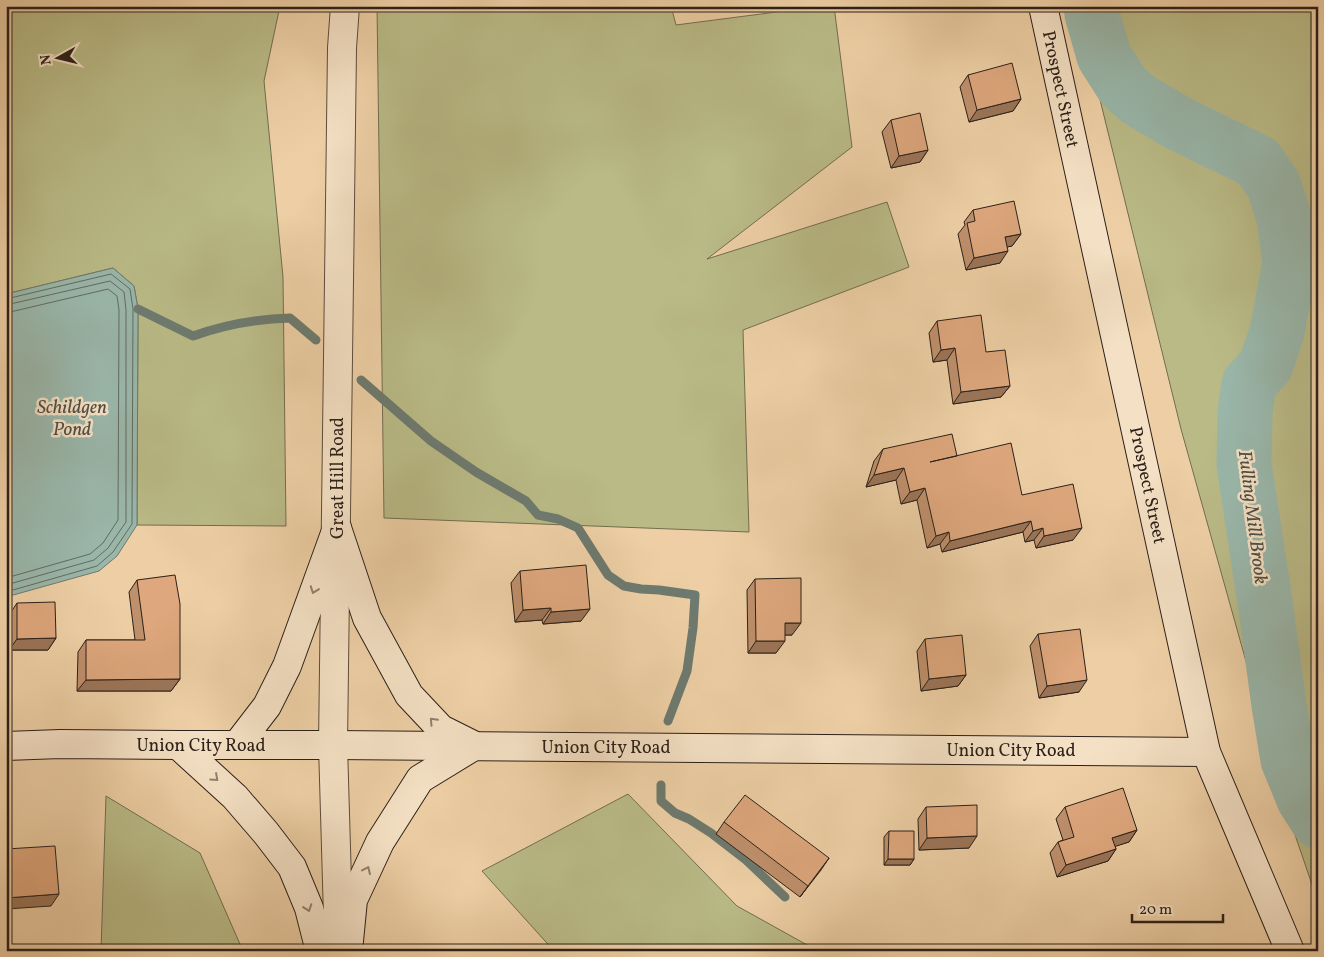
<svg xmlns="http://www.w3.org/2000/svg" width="1324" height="957" viewBox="0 0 1324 957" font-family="Vollkorn,serif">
	<rect width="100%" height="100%" fill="#eecfa5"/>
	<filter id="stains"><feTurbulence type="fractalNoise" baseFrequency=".004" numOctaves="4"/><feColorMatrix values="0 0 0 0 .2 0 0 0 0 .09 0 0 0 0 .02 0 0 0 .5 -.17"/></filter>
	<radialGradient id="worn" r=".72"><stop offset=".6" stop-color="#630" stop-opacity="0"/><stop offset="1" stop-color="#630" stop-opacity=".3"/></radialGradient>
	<!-- green -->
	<g fill="#b9ba86" stroke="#726d50">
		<path d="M 6,6 L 280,6 L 264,81 L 283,277 L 286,526 L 137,525 L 138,309 L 134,286 L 113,268 L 6,294 Z"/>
		<path d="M 377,6 L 671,6 L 676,25 L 823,6 L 834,6 L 852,147 L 707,259 L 887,202 L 909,267 L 743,330 L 749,532 L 384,518 Z"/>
		<path d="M 1077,6 L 1318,6 L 1318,902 L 1292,826 L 1181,429 Z"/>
		<path d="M 628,794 L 737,906 L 818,951 L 554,951 L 482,871 Z"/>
		<path d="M 106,796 L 200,853 L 243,951 L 101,951 Z"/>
	</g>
	<!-- water -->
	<path fill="#99b6a9" stroke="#6d7a6f" d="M 113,268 L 134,286 L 138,309 L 137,525 L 117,556 L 99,571 L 6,597 L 6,294 Z"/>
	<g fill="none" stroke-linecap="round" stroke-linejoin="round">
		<!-- shore -->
		<g stroke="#626b61" stroke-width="1">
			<path d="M 6,299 L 111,274 L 130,289 L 133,309 L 132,524 L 113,552 L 97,566 L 6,592"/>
			<path d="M 6,305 L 110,281 L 124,292 L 126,310 L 126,522 L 108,548 L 94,560 L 6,585"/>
			<path d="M 6,313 L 108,289 L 117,296 L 119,310 L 118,520 L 103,543 L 90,554 L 6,578"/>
		</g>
		<!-- stream -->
		<g stroke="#6d7a6f" stroke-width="9">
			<path d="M 138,309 L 193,336 C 226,324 255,319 290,318 L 316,340"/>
			<path d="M 361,380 L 431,441 L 476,472 L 526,501 L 538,515 L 558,519 L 578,528 L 608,575 L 624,586 L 641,589 L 659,590 L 695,595 L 693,628 L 687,671 L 668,721"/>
			<path d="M 661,785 L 661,801 L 675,813 L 689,819 L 711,833 L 746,860 L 785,897"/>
			<path d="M 889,950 L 889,951"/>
		</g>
		<!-- river -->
		<path stroke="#99b6a9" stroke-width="55" d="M 1091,6 L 1092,14 L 1104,56 L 1123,86 L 1139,100 L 1178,123 L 1258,162 L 1274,186 L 1284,218 L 1290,262 L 1277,332 L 1266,365 L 1249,384 L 1245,412 L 1244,464 L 1266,609 L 1279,705 L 1288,760 L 1304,799 L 1318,821"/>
		<defs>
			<path id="minor" d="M 339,951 L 333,745 L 342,48 L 345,6"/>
			<g id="secondary">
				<path d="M 1043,6 L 1206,752 L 1290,951"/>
				<path d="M 337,528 L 367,618 L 409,695 L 441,729 L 471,744"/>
				<path d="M 178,745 L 235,797 L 266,833 L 292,867 L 309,908 L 320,951"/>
				<path d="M 237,745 L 267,706 L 287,666 L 337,528"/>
				<path d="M 6,746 L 60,744 L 178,745 L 333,745 L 1206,752"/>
				<path d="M 348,951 L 353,900 L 380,842 L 420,779 L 474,746"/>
			</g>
		</defs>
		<!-- minor casing -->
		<use href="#minor" stroke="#5c4c3c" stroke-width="30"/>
		<!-- secondary casing -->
		<use href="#secondary" stroke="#2c2019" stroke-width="30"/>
		<!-- minor -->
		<use href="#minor" stroke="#f4e0c4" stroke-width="28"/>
		<!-- secondary -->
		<use href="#secondary" stroke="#f4e0c4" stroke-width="28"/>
	</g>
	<!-- wall -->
	<g fill="#bf906c" stroke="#2c2019">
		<path d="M 968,75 L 1021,99 L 1013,111 L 969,122 L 960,87 Z"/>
		<path d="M 891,120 L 928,150 L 920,162 L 891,168 L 882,132 Z"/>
		<path d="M 973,210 L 1021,234 L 1012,246 L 1007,247 L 1000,263 L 966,270 L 958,234 L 965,225 L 964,222 Z"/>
		<path d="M 937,321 L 986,352 L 1010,386 L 1001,397 L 953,404 L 947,360 L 933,362 L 929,333 Z"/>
		<path d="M 883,449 L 957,456 L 1022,495 L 1073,540 L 1036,548 L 1034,540 L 1025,542 L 1023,532 L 942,552 L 940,544 L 927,548 L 917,500 L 901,504 L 896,480 L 866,487 L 874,461 Z"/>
		<path d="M 520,571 L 581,621 L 543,624 L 542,620 L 515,622 L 511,583 Z"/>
		<path d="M 755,579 L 792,635 L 785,635 L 776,653 L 748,653 L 747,590 Z"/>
		<path d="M 137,580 L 180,679 L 171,691 L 77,691 L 78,652 L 86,640 L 135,640 L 129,592 Z"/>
		<path d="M 17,603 L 56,638 L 48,650 L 9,650 L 9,615 Z"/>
		<path d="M 1038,634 L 1079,692 L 1039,698 L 1030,646 Z"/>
		<path d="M 925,639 L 966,675 L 958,686 L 921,691 L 917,651 Z"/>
		<path d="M 926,807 L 969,848 L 919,850 L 918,819 Z"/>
		<path d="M 1065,807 L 1137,830 L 1129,842 L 1115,846 L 1116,849 L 1108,861 L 1057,877 L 1050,853 L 1058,842 L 1063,840 L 1056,819 Z"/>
		<path d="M 724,822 L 829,858 L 800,897 L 716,834 Z"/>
		<path d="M 889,831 L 914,859 L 910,865 L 884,865 L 884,837 Z"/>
	</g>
	<!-- shaded-wall -->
	<g fill="#9b7558" stroke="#2c2019">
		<path d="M 1021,99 L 1013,111 L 969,122 L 977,110 Z"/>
		<path d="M 928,150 L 920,162 L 891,168 L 899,156 Z"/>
		<path d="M 1021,234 L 1012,246 L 997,249 L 1005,237 Z"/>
		<path d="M 1008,251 L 1000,263 L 966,270 L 974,258 Z"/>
		<path d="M 955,348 L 947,360 L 933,362 L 941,350 Z"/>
		<path d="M 1010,386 L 1001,397 L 953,404 L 961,392 Z"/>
		<path d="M 904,468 L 896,480 L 866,487 L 874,475 Z"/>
		<path d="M 925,488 L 917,500 L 901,504 L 910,492 Z"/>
		<path d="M 1031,521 L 1023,532 L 942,552 L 950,541 Z"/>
		<path d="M 1043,528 L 1034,540 L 1025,542 L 1033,531 Z"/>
		<path d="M 1082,528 L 1073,540 L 1036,548 L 1044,536 Z"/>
		<path d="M 949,532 L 940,544 L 927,548 L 936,536 Z"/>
		<path d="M 551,608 L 542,620 L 515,622 L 523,610 Z"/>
		<path d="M 590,609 L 581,621 L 543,624 L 551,612 Z"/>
		<path d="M 785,623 L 801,623 L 792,635 L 777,635 Z"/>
		<path d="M 56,638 L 48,650 L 9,650 L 17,639 Z"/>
		<path d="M 756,641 L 785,641 L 776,653 L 748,653 Z"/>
		<path d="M 966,675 L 958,686 L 921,691 L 929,679 Z"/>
		<path d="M 180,679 L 171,691 L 77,691 L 86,680 Z"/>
		<path d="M 1087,680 L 1079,692 L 1039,698 L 1047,686 Z"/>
		<path d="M 1137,830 L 1129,842 L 1104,850 L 1112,838 Z"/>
		<path d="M 977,836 L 969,848 L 919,850 L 927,838 Z"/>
		<path d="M 1116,849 L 1108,861 L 1057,877 L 1066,865 Z"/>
		<path d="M 829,858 L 821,870 L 800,897 L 808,886 Z"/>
		<path d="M 888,859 L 914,859 L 910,865 L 884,865 Z"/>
		<path d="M 59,894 L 51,906 L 6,909 L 6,898 Z"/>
	</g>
	<!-- building -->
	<g fill="#dea77d" stroke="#2c2019">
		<path d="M 1012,63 L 1021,99 L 977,110 L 968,75 Z"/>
		<path d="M 920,113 L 928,150 L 899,156 L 891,120 Z"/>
		<path d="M 1014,201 L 1021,234 L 1005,237 L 1008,251 L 974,258 L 967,223 L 975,221 L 973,210 Z"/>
		<path d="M 981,315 L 986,352 L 1005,350 L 1010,386 L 961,392 L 955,348 L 941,350 L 937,321 Z"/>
		<path d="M 952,434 L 957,456 L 930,462 L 1011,443 L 1022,495 L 1073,484 L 1082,528 L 1044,536 L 1043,528 L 1033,531 L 1031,521 L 950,541 L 949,532 L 936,536 L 925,488 L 910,492 L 904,468 L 874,475 L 883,449 Z"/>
		<path d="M 586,565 L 590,609 L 551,612 L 551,608 L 523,610 L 520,571 Z"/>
		<path d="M 175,575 L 180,604 L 180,679 L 86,680 L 86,640 L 145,640 L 137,580 Z"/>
		<path d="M 801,578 L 801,623 L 785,623 L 785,641 L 756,641 L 755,579 Z"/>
		<path d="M 55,602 L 56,638 L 17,639 L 17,603 Z"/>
		<path d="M 1080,629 L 1087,680 L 1047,686 L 1038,634 Z"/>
		<path d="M 962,635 L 966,675 L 929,679 L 925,639 Z"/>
		<path d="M 1123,788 L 1137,830 L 1112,838 L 1116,849 L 1066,865 L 1058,842 L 1074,837 L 1065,807 Z"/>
		<path d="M 745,795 L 829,858 L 808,886 L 724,822 Z"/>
		<path d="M 977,805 L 977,836 L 927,838 L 926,807 Z"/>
		<path d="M 889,831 L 914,831 L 914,859 L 888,859 Z"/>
		<path d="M 55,846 L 59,894 L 6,898 L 6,849 Z"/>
	</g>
	<!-- one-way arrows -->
	<defs><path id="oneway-chevron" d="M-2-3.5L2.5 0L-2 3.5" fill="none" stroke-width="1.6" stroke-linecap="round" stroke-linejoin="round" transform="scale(1.25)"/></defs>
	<g stroke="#90806e">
		<use href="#oneway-chevron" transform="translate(314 590) rotate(110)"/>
		<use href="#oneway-chevron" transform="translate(433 721) rotate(-133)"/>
		<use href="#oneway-chevron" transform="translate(215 778) rotate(42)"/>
		<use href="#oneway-chevron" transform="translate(367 870) rotate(-65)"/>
		<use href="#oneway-chevron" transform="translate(308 908) rotate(71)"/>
	</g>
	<g text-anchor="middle" stroke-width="5" stroke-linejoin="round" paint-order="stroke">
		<!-- street labels -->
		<g font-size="18" fill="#2c2019" stroke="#f4e0c4">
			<text transform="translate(1061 89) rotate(78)" y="6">Prospect Street</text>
			<text transform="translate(337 478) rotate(-90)" y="6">Great Hill Road</text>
			<text transform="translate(1148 485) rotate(78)" y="6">Prospect Street</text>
			<text x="201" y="751">Union City Road</text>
			<text x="606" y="753">Union City Road</text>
			<text x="1011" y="756">Union City Road</text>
		</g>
		<!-- water labels -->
		<g font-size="19" font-style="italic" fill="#4d4d44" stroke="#f4e0c4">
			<text x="72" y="413">Schildgen<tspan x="72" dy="22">Pond</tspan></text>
			<text transform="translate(1254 517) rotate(83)" y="7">Fulling Mill Brook</text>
		</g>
	</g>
	<!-- margin -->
	<rect width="1324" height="957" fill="none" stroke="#eecfa5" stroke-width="25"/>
	<rect x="8" y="8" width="1309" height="942" fill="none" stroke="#2c2019" stroke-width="2.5"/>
	<rect x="12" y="12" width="1299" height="932" fill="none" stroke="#2c2019"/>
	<!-- north arrow -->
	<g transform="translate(58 58) rotate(262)" stroke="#f4e0c4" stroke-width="4" paint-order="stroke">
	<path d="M0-4L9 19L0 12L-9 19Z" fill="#2c2019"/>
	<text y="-8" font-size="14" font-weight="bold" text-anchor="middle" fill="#2c2019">N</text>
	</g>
	<!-- scale -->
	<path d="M1132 914v8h91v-8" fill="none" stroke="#2c2019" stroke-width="2.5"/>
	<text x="1139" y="914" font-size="15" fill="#2c2019" stroke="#f4e0c4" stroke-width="4" paint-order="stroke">20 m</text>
	<rect width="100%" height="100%" filter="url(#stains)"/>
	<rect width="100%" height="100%" fill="url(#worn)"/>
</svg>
